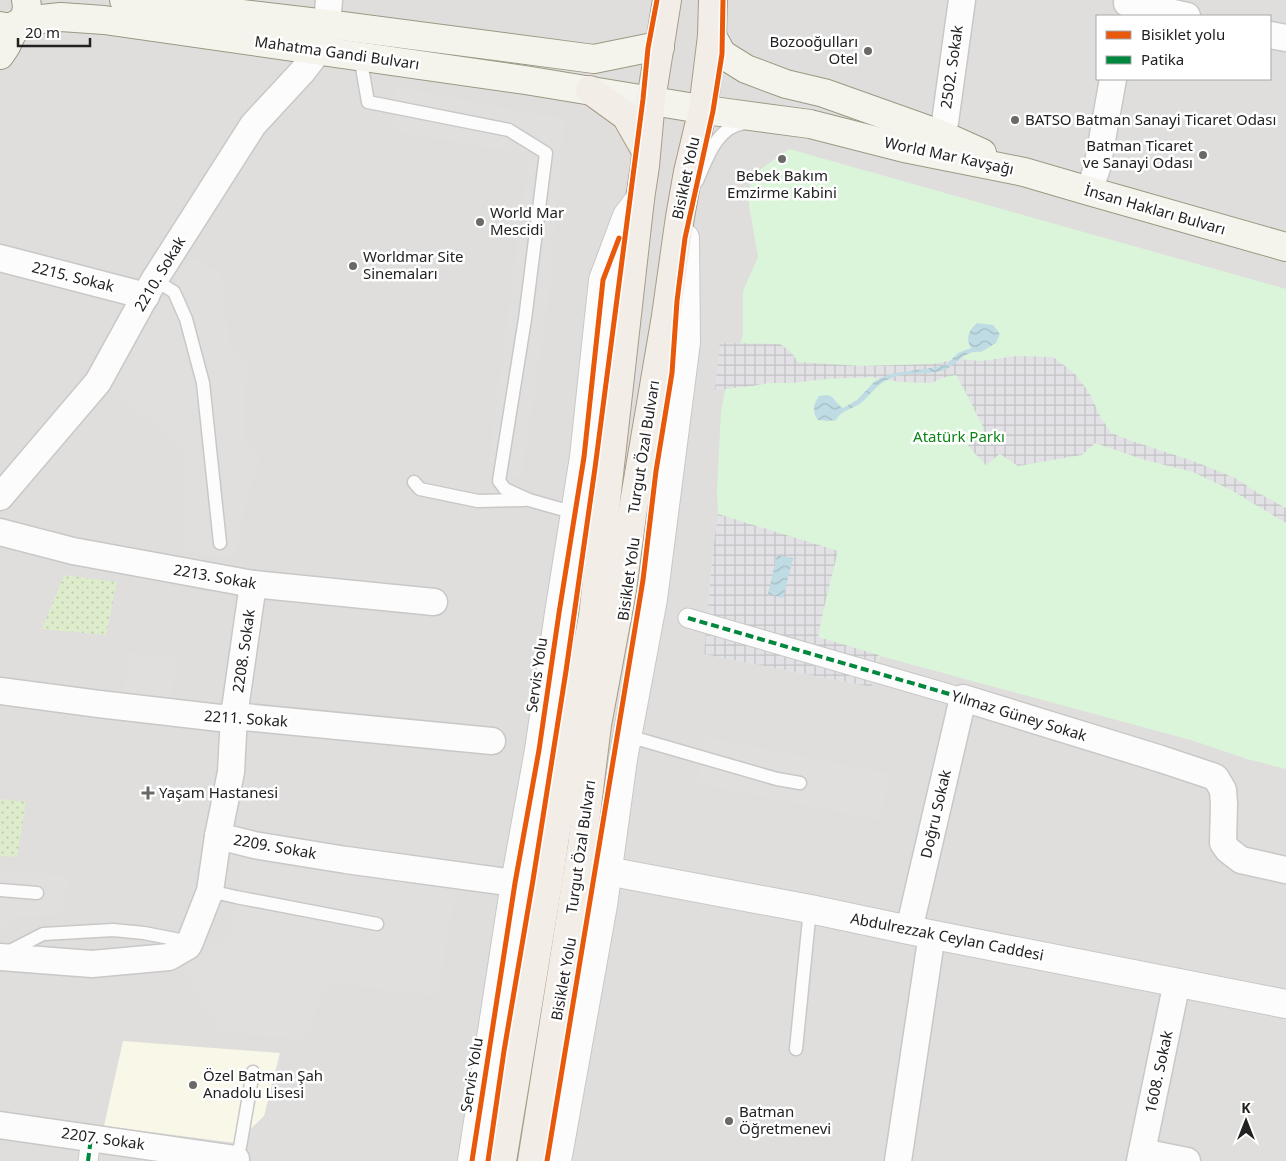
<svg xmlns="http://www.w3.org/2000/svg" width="1286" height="1161" viewBox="0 0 1286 1161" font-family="'Noto Sans',sans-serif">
	<defs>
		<pattern id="garden-dots" width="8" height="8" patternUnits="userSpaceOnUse" patternTransform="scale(1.25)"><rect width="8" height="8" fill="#ddeccb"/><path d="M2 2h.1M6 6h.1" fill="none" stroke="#bdcaae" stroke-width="1.8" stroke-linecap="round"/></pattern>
		<pattern id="plaza-grid" width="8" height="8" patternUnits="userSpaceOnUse" patternTransform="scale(1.25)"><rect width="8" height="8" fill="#e2e1e5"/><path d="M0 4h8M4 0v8" fill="none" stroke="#c2c1c4"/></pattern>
		<pattern id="water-waves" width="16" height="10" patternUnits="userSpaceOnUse" patternTransform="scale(1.25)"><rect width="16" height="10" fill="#bfdbe3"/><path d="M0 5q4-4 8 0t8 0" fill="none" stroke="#a4bcc2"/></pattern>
	</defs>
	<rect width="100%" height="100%" fill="#f0eeeb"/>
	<!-- residential -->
	<path fill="#dfdedc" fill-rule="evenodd" d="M 0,0 L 1286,0 L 1286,1161 L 0,1161 ZM 1097,16 L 1270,16 L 1270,79 L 1097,79 Z"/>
	<!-- education -->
	<path fill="#f8f7e8" d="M 123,1041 L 280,1053 L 264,1116 L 236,1143 L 104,1126 Z"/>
	<!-- park -->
	<path fill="#daf5da" d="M 789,149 L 1286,289 L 1286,769 L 1247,759 L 1194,741 L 880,656 L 872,687 L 704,654 L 713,549 L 718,514 L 717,490 L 721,411 L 727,382 L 743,335 L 743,291 L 758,257 L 749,205 L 751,176 Z"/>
	<!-- garden -->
	<g fill="url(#garden-dots)">
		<path d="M 64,575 L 117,582 L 106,635 L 42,629 Z"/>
		<path d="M 0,799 L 26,802 L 17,857 L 0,856 Z"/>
	</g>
	<!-- parking -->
	<g fill="#e0dfde">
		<path d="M 395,87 L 565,119 L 549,295 L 521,480 L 489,461 L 529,155 L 394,131 Z"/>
		<path d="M 187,254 L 220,273 L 231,348 L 246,362 L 244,439 L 261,455 L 244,510 L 235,558 L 186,551 L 181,445 L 173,437 L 104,387 L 177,276 Z"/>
		<path d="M 129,652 L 176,658 L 171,699 L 123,692 Z"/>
		<path d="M 707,737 L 889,774 L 880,820 L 697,784 Z"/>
		<path d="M 242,860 L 456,889 L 437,996 L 335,983 L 325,988 L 306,1039 L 221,1033 L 182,970 L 232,931 Z"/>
		<path d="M 0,871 L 70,876 L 61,915 L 16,917 L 0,930 Z"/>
	</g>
	<!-- plaza -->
	<g fill="url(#plaza-grid)">
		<path d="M 720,343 L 780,344 L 791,352 L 798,362 L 861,366 L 933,364 L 957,359 L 980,361 L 1017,356 L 1053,357 L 1074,373 L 1089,392 L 1101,418 L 1111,433 L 1132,441 L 1196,462 L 1235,478 L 1260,494 L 1286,508 L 1286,523 L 1231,490 L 1193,472 L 1145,460 L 1095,443 L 1082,455 L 1018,466 L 1000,454 L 986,465 L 968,446 L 984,429 L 965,391 L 956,375 L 942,378 L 932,383 L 900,382 L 871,377 L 827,379 L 792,383 L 768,383 L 752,386 L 715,390 Z"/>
		<path d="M 718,514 L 838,551 L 823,612 L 818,637 L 879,655 L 872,687 L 704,654 L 713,549 Z"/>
	</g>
	<!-- water -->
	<g fill="url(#water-waves)">
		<path d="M 977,323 L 993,325 L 1000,334 L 996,343 L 981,352 C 965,349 957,365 944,370 C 927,376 907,371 891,378 C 878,383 871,394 861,403 C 853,409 841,410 836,420 L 828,421 L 818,420 C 812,412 813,404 819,396 C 836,393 831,400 843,408 L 857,400 L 875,381 L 890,374 L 937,367 L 947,364 L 958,353 L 971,348 C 965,338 969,330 977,323 Z"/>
		<path d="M 777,555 L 793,558 L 783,598 L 768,594 Z"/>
	</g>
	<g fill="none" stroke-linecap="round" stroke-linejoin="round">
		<defs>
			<g id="service">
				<path d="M 360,56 L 368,102 L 509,130 L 546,153 L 525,319 L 499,481 L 505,489 L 529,500 L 575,513"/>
				<path d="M 697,181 C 707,158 717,126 745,123"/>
				<path d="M 155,280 L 174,292 L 186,319 L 203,383 L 220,543"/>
				<path d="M 414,482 L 420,489 L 478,501 L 524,500"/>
				<path d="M 628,736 L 777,779 L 800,783"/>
				<path d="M 0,890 L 37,893"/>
				<path d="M 210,891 L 236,897 L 377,924"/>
				<path d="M 6,953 L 43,934 L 113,930 L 144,933 L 190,942"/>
				<path d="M 796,1049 L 810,909"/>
				<path d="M 240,1147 L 253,1072"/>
			</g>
			<g id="pedestrian">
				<path d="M 688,618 L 963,698"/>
				<path d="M 88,1161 L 91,1138"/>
			</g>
			<g id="minor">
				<path d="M 1127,3 L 1187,16"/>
				<path d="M 327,24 L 329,0"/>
				<path d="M 1270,35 L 1286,38"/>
				<path d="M 942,135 L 945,122 L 962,0"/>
				<path d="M 1089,191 L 1097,168 L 1113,79"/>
				<path d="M 0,258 L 146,296"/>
				<path d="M 0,497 L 98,382 L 153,282 L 253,125 L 302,72 L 319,50"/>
				<path d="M 0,532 L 73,551 L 253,584 L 434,602"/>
				<path d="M 0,691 L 99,704 L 220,718 L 234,716 L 492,741"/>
				<path d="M 218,836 L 231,772 L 234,716 L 253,584"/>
				<path d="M 909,930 L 963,698 L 1161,759 L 1212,776 L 1216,778 L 1223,790 L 1224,804 L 1223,843 L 1228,850 L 1241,860 L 1286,870"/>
				<path d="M 0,957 L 92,964 L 169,957 L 188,946 L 190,942 L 210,891 L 218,836 L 254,845 L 346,860 L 515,883"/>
				<path d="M 0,1125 L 236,1159"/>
				<path d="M 1142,1152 L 1187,1161"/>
				<path d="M 898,1161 L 932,934"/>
				<path d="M 1140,1161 L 1177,982"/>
			</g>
			<g id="tertiary">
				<path d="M 607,871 L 810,909 L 909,930 L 1286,1004"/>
				<path d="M 472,1161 L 515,883 L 539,750 L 559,613 L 584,457 L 603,280 L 627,216 L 640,199"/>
				<path d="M 557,1161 L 603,905 L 623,759 L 653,599 L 686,342 L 685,238"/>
			</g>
			<g id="secondary">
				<path d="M 124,0 L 327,24 L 594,59 L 648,48 L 660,47"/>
				<path d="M 22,21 L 61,17 L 104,20 L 525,80 L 713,111 L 810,124 L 904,148 L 1024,172 L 1089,191 L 1286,247"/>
				<path d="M 0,26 C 18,31 30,17 26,0"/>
				<path d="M 712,36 L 722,54 L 746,69 L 786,84 L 824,93 L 942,135 L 982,153"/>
				<path d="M 0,55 L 6,46 L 16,25"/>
			</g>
			<g id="primary">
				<path d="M 590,90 L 626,116 L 646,151"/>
				<path d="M 502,1161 L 548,883 L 567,757 L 593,616 L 640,199 L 645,166 L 651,100 L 667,0"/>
				<path d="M 532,1161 L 582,846 L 597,725 L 622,590 L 632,515 L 666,316 L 680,217 L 688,172 L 703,109 L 712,36 L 713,0"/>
			</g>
		</defs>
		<!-- service casing -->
		<use href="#service" stroke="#c9c8c7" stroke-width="15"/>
		<!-- pedestrian casing -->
		<use href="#pedestrian" stroke="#c9c8c7" stroke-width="21"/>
		<!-- minor casing -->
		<use href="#minor" stroke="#c9c8c7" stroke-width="29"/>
		<!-- tertiary casing -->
		<use href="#tertiary" stroke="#c9c8c7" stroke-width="30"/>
		<!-- secondary casing -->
		<use href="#secondary" stroke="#999a82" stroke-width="30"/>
		<!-- primary casing -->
		<use href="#primary" stroke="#a79c86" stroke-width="30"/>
		<!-- service -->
		<use href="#service" stroke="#fdfcfc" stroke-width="12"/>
		<!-- pedestrian -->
		<use href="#pedestrian" stroke="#fdfcfc" stroke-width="19"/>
		<!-- minor -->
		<use href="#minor" stroke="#fdfcfc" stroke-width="26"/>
		<!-- tertiary -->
		<use href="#tertiary" stroke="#fdfcfc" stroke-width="28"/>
		<!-- secondary -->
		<use href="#secondary" stroke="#f4f4ed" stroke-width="28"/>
		<!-- primary -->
		<use href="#primary" stroke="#f3ede7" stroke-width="28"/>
		<!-- quiet -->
		<g stroke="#00873e" stroke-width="4" stroke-dasharray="8 4" stroke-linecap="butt">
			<path d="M 688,618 L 963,698"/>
			<path d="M 88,1161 L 91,1138"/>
		</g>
		<defs>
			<g id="cycleway">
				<path d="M 472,1161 L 515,883 L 539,750 L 559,613 L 584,457 L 603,280 L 619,238"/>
				<path d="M 488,1161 L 504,1051 L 533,880 L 566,671 L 595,468 L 643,99 L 648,48 L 657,0"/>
				<path d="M 547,1161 L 643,580 L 656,471 L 672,373 L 677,301 L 685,238 L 713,111 L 722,54 L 723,0"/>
			</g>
		</defs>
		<!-- cycleway casing -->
		<use href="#cycleway" stroke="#fff" stroke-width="8"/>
		<!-- cycleway -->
		<use href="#cycleway" stroke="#e8590c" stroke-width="5"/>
	</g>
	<!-- markers -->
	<g fill="#6a6968" stroke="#fff" stroke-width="2">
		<circle cx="868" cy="51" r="5"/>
		<circle cx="1015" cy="120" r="5"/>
		<circle cx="1203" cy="155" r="5"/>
		<circle cx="782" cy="159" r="5"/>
		<circle cx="480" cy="222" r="5"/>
		<circle cx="353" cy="266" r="5"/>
		<path d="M145.5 785.5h5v5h5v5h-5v5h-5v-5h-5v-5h5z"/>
		<circle cx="193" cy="1085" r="5"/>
		<circle cx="729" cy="1121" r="5"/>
	</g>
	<g text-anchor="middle" stroke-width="5" stroke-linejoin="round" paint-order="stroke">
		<!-- poi labels -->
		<g font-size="15" fill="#222" stroke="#fff" text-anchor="start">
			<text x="858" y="47" text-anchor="end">Bozooğulları<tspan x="858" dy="17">Otel</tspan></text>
			<text x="1025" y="125">BATSO Batman Sanayi Ticaret Odası</text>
			<text x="1193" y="151" text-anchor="end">Batman Ticaret<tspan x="1193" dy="17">ve Sanayi Odası</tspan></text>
			<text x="782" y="181" text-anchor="middle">Bebek Bakım<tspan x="782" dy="17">Emzirme Kabini</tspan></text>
			<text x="490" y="218">World Mar<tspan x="490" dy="17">Mescidi</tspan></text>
			<text x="363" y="262">Worldmar Site<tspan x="363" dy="17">Sinemaları</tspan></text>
			<text x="159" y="798">Yaşam Hastanesi</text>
			<text x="203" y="1081">Özel Batman Şah<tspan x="203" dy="17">Anadolu Lisesi</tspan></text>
			<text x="739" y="1117">Batman<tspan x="739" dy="17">Öğretmenevi</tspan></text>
		</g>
		<!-- street labels -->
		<g font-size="15" fill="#222" stroke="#fff">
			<text transform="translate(337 53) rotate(8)" y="5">Mahatma Gandi Bulvarı</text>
			<text transform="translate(952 67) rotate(-82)" y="5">2502. Sokak</text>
			<text transform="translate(949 156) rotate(12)" y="5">World Mar Kavşağı</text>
			<text transform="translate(686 178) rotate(-78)" y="5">Bisiklet Yolu</text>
			<text transform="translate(1155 210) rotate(16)" y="5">İnsan Hakları Bulvarı</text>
			<text transform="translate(160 274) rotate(-59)" y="5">2210. Sokak</text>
			<text transform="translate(73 277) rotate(14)" y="5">2215. Sokak</text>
			<text transform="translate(644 447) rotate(-81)" y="5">Turgut Özal Bulvarı</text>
			<text transform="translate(215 577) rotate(10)" y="5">2213. Sokak</text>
			<text transform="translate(629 579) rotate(-82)" y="5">Bisiklet Yolu</text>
			<text transform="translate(244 651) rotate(-82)" y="5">2208. Sokak</text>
			<text transform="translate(537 675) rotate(-82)" y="5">Servis Yolu</text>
			<text transform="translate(1019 716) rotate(17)" y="5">Yılmaz Güney Sokak</text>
			<text transform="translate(246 719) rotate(4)" y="5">2211. Sokak</text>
			<text transform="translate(936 814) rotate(-77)" y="5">Doğru Sokak</text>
			<text transform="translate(275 847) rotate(10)" y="5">2209. Sokak</text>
			<text transform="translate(581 847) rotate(-82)" y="5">Turgut Özal Bulvarı</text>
			<text transform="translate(947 937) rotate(11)" y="5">Abdulrezzak Ceylan Caddesi</text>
			<text transform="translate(564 979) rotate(-80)" y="5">Bisiklet Yolu</text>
			<text transform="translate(1159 1072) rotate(-78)" y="5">1608. Sokak</text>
			<text transform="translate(472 1075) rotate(-81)" y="5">Servis Yolu</text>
			<text transform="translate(103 1139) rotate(8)" y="5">2207. Sokak</text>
		</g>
		<!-- park labels -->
		<g font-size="15" fill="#0c8416" stroke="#fff">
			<text x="959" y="442">Atatürk Parkı</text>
		</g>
	</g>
	<!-- legend -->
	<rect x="1096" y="15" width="175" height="65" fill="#ffffff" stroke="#a7a7a7"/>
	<rect x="1106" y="31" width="25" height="8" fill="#e8590c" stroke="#a7a7a7"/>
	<text x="1141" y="40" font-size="15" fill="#222222">Bisiklet yolu</text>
	<rect x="1106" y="56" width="25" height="8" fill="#00873e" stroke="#a7a7a7"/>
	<text x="1141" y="65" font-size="15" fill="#222222">Patika</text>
	<!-- north arrow -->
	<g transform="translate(1246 1121)" stroke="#ffffff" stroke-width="4" paint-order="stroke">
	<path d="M0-4L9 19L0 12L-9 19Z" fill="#222222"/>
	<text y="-8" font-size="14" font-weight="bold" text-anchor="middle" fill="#222222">K</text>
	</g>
	<!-- scale -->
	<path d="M18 38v8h72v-8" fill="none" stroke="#222222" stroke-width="2.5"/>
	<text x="25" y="38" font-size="15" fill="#222222" stroke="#ffffff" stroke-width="4" paint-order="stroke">20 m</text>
</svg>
